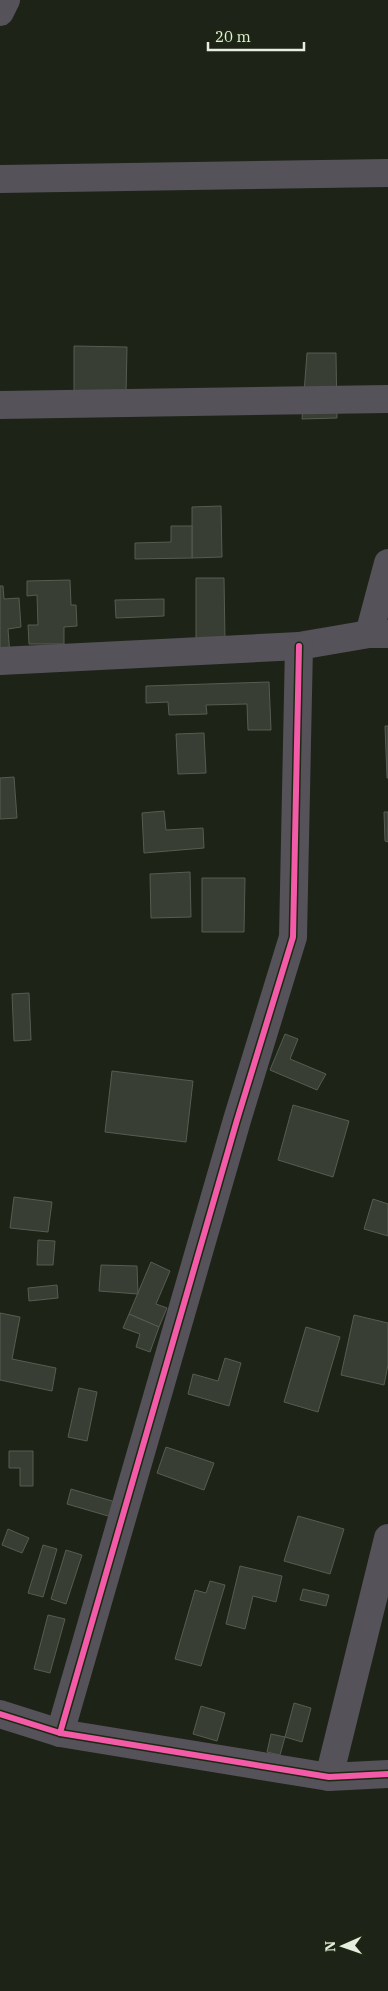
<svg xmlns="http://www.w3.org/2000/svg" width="388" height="1991" viewBox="0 0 388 1991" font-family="'IBM Plex Serif',serif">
	<rect width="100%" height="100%" fill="#1d2317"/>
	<!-- building -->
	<g fill="#393e34" stroke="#575c51">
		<path d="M 74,346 L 127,347 L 126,394 L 74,394 Z"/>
		<path d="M 307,353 L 336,353 L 337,418 L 302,419 Z"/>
		<path d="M 221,506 L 222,557 L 192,558 L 192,507 Z"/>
		<path d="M 171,526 L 192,526 L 192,558 L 135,559 L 135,543 L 171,542 Z"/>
		<path d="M 196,578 L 224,578 L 225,641 L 196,641 Z"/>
		<path d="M 70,580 L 71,605 L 76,605 L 77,626 L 64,627 L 64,644 L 29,644 L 28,625 L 38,625 L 37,595 L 27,596 L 27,581 Z"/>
		<path d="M 0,586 L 3,586 L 4,599 L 19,598 L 21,627 L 8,629 L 10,656 L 0,656 Z"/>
		<path d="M 164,599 L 164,616 L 116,618 L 115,600 Z"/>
		<path d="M 269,682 L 271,730 L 248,730 L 247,704 L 206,705 L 207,714 L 169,715 L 168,702 L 146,703 L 146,686 Z"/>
		<path d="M 385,726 L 388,726 L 388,778 L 387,778 Z"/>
		<path d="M 204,733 L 206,773 L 178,774 L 176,734 Z"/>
		<path d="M 14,777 L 17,818 L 0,819 L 0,778 Z"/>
		<path d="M 164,811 L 166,830 L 203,828 L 204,848 L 144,853 L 142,813 Z"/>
		<path d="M 384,812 L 388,812 L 388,842 L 385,841 Z"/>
		<path d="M 190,872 L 191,917 L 151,918 L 150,874 Z"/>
		<path d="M 202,878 L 245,878 L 244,932 L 202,932 Z"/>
		<path d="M 29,993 L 31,1040 L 14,1041 L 12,994 Z"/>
		<path d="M 285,1034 L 298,1039 L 290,1059 L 326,1074 L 317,1090 L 270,1070 Z"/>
		<path d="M 112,1071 L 193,1081 L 186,1142 L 105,1132 Z"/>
		<path d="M 293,1105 L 349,1121 L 333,1177 L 278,1160 Z"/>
		<path d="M 14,1197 L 52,1202 L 48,1232 L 10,1228 Z"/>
		<path d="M 373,1199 L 388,1204 L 388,1236 L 364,1229 Z"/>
		<path d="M 38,1240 L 55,1241 L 53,1265 L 37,1265 Z"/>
		<path d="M 151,1262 L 170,1271 L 156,1304 L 167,1308 L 159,1327 L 129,1314 Z"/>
		<path d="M 101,1265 L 137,1266 L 138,1294 L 99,1291 Z"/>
		<path d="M 57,1285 L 58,1298 L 29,1301 L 28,1288 Z"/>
		<path d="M 0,1313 L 20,1317 L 12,1359 L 56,1368 L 52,1391 L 0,1380 Z"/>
		<path d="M 129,1314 L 159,1327 L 150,1352 L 136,1347 L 140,1334 L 123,1328 Z"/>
		<path d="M 354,1315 L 388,1323 L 388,1365 L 384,1385 L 341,1375 Z"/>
		<path d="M 306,1327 L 340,1337 L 318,1412 L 284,1402 Z"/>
		<path d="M 225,1358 L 241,1363 L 229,1406 L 188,1394 L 193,1374 L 218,1381 Z"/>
		<path d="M 79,1388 L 97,1392 L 87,1441 L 68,1437 Z"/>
		<path d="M 166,1447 L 214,1463 L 204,1490 L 157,1473 Z"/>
		<path d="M 9,1451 L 33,1451 L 33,1486 L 20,1486 L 20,1468 L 9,1468 Z"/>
		<path d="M 71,1489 L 119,1503 L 115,1518 L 67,1504 Z"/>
		<path d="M 298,1516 L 344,1529 L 330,1574 L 284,1561 Z"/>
		<path d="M 8,1529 L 29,1538 L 22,1553 L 2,1545 Z"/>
		<path d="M 43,1545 L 57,1549 L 43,1597 L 28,1593 Z"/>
		<path d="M 66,1550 L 82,1555 L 66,1604 L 51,1599 Z"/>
		<path d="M 240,1566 L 282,1576 L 276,1602 L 253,1596 L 245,1629 L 226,1624 Z"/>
		<path d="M 210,1581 L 225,1585 L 201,1666 L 175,1659 L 195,1590 L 206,1593 Z"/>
		<path d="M 303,1589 L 329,1595 L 326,1606 L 300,1600 Z"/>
		<path d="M 48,1615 L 65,1619 L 50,1673 L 34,1669 Z"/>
		<path d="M 294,1703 L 311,1708 L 302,1742 L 285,1737 Z"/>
		<path d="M 201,1706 L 225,1713 L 217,1741 L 193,1734 Z"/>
		<path d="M 271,1734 L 285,1737 L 280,1755 L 267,1752 Z"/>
	</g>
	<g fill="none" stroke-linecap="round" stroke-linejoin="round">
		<!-- street -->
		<g stroke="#55525a" stroke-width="28">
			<path d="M 0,12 L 6,0"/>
			<path d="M 0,179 L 388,173"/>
			<path d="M 0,405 L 388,399"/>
			<path d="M 369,634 L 388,563"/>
			<path d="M 0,661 L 299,646 L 369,634 L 388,634"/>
			<path d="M 0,1714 L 60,1733 L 329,1777 L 388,1774"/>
			<path d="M 60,1733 L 237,1120 L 293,937 L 299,646"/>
			<path d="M 329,1777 L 388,1538"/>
		</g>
		<defs>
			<g id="cycleway">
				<path d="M 0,1714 L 60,1733 L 329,1777 L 388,1774"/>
				<path d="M 60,1733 L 237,1120 L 293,937 L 299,646"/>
			</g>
		</defs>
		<!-- cycleway casing -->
		<use href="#cycleway" stroke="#1d2812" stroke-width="9"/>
		<!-- cycleway -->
		<use href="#cycleway" stroke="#f35aa7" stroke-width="6"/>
	</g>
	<!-- north arrow -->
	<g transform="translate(343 1946) rotate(268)" stroke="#1d2812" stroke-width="4" paint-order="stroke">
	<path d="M0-4L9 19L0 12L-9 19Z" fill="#e7eee0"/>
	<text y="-8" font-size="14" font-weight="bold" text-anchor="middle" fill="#e7eee0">N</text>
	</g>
	<!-- scale -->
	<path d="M208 42v8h96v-8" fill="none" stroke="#e7eee0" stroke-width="2.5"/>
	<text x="215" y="42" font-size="15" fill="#e7eee0" stroke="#1d2812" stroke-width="4" paint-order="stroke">20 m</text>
</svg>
